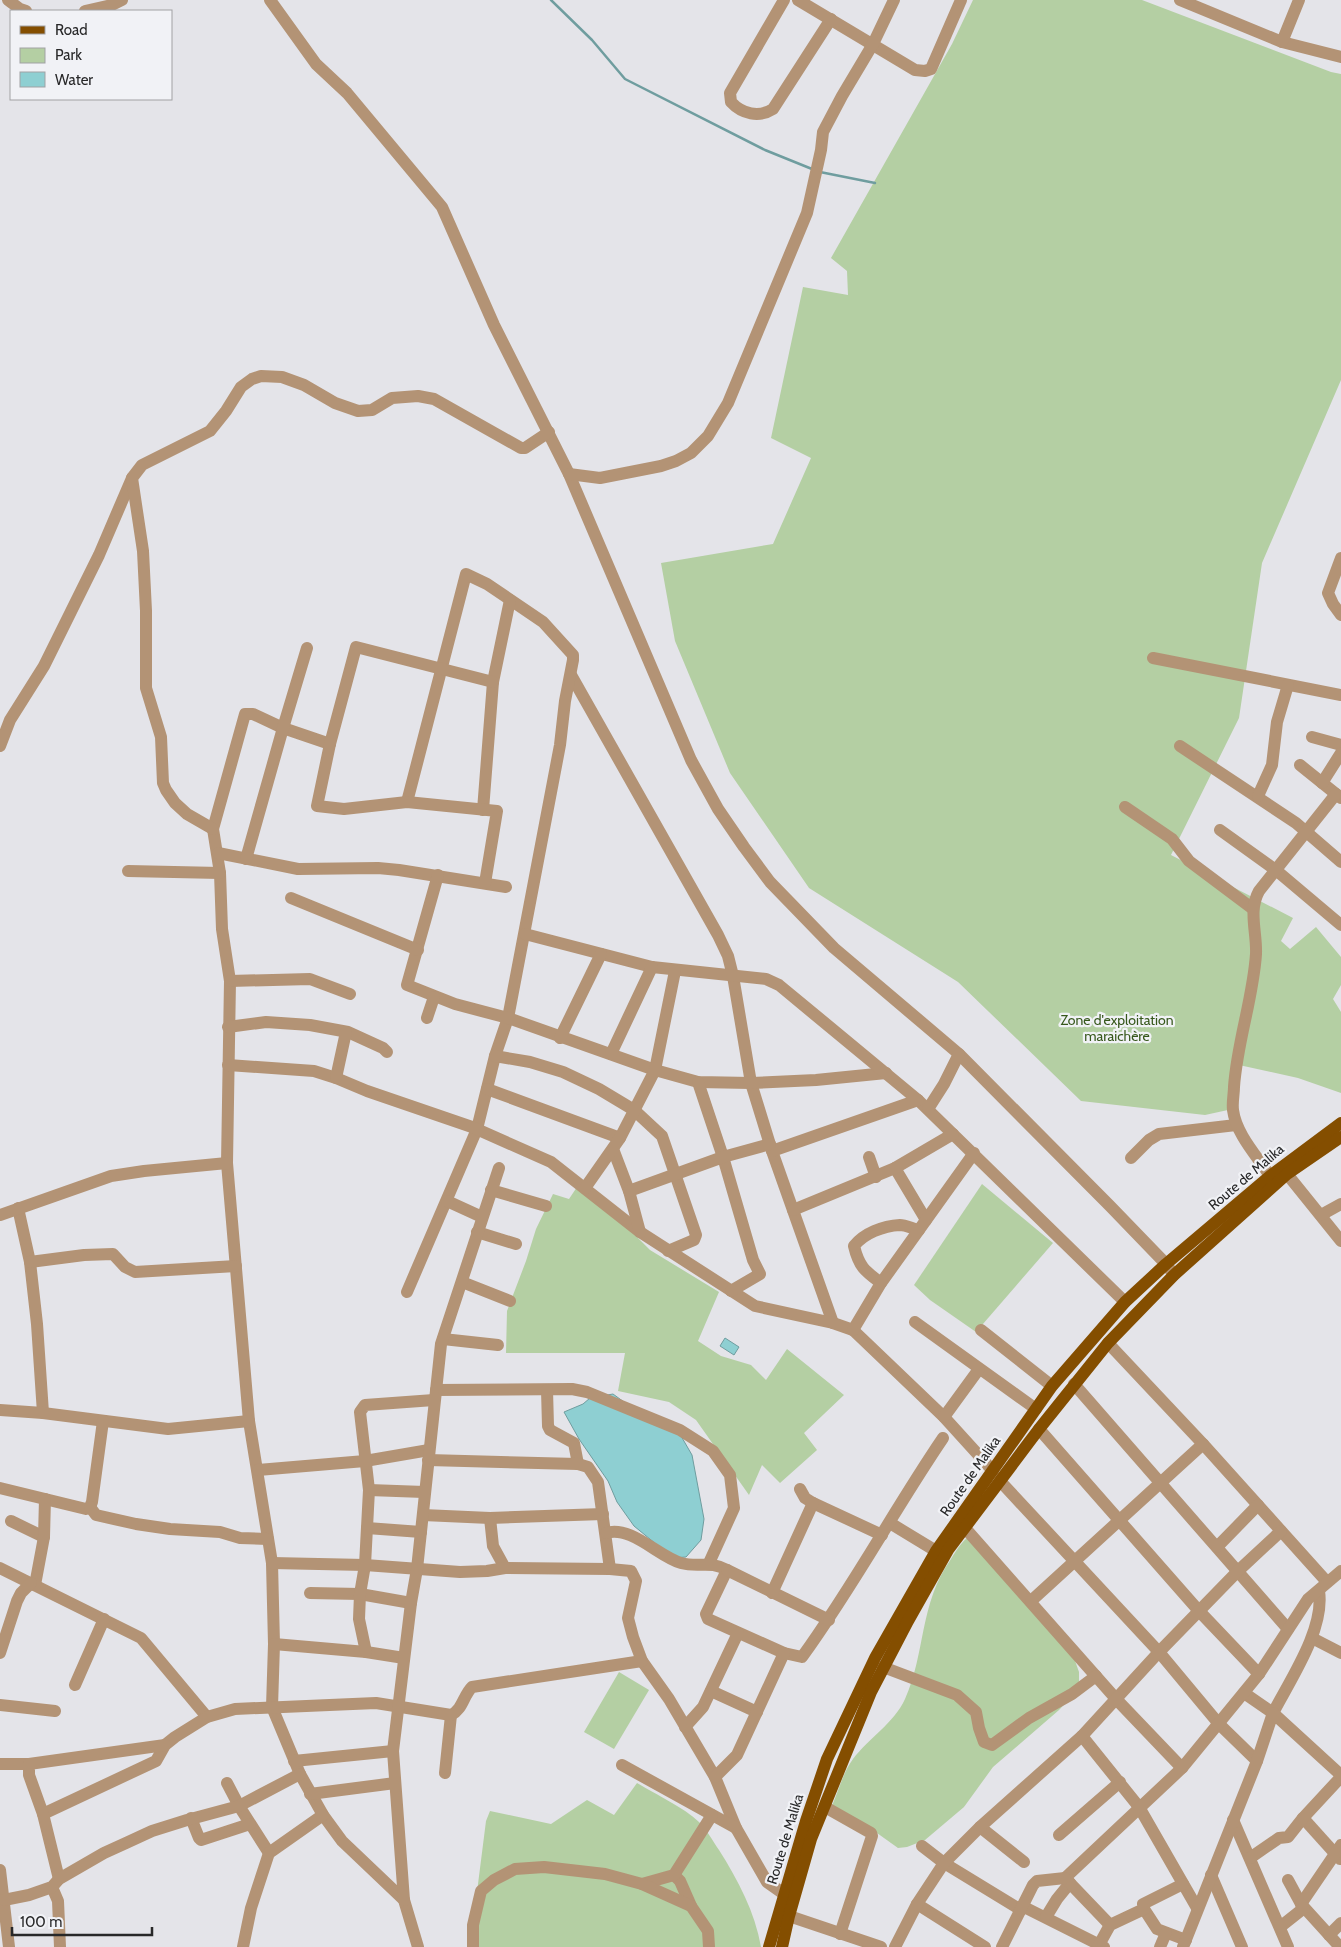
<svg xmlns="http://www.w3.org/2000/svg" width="1341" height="1947" viewBox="0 0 1341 1947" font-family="Cabin,sans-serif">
	<rect width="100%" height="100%" fill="#e4e4e9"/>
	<!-- green -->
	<g fill="#b4cfa3">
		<path d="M 973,0 L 1142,0 L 1331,72 L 1341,74 L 1341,380 L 1262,563 L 1239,718 L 1171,855 L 1293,918 L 1281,941 L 1290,949 L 1316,927 L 1341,957 L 1341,985 L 1333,999 L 1341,1012 L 1341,1093 L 1298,1078 L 1239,1065 L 1237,1108 L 1205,1115 L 1081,1101 L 958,982 L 809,888 L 730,773 L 675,641 L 661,563 L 773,544 L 811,458 L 771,438 L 803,287 L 848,295 L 847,271 L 831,258 L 952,44 Z"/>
		<path d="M 579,1184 L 621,1221 L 650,1250 L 719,1292 L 698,1341 L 721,1356 L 751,1365 L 766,1380 L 787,1349 L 844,1395 L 804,1433 L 817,1450 L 780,1483 L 762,1465 L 749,1495 L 696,1420 L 669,1402 L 618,1391 L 625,1353 L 506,1353 L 507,1311 L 526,1261 L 536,1229 L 553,1194 L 569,1199 Z"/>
		<path d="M 982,1184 L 1053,1243 L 976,1332 L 930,1300 L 914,1285 Z"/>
		<path d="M 967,1538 L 1074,1658 L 1079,1672 L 1079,1683 L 1075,1693 L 1059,1710 L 993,1767 L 964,1807 L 925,1840 L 907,1847 L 898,1848 L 877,1833 L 831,1808 C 838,1793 843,1772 853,1759 C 868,1739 894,1723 905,1699 C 926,1652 919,1604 951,1559 C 956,1551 960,1544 967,1538 Z"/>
		<path d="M 619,1672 L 649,1690 L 614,1749 L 584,1732 Z"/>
		<path d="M 637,1783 C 655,1794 685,1808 699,1822 C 707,1830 712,1840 719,1850 C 738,1880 755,1912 761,1947 L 470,1947 L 486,1821 L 490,1811 L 551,1824 L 587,1800 L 614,1815 Z"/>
	</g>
	<!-- water -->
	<g fill="#8ecfd2" stroke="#6f9d9f">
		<path d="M 725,1338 L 739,1347 L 734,1355 L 720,1346 Z"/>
		<path d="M 613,1394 L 635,1410 L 681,1436 L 692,1455 L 704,1519 L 701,1540 L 686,1557 L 673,1558 L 634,1526 L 617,1502 L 608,1481 L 579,1439 L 564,1412 L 583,1404 L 590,1398 Z"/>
	</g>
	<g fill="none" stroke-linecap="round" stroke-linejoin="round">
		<!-- stream -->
		<g stroke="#6f9d9f" stroke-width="2.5">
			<path d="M 551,0 L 592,40 L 625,79 L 765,150 L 812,169"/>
			<path d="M 820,172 L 875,183"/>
		</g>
		<!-- minor -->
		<g stroke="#b39375" stroke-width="12">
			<path d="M 8,0 L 20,9 L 26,11"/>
			<path d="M 270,0 L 316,64 L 347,93 L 442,207 L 494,325 L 569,474 L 691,760 L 718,809 L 744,847 L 770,882 L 834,948 L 959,1054 L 1110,1206 L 1166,1264 L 1174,1275"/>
			<path d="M 784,0 L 730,93 L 731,102 C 742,114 759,118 773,109 L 831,19"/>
			<path d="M 798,0 L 915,70 L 925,71 L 931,69 L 961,0"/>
			<path d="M 1180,0 L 1282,42 L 1341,57"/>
			<path d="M 85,11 L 112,5 L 122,0"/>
			<path d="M 1282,42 L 1299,0"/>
			<path d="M 569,474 L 600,478 L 661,466 L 676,461 L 691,453 L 708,436 L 728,403 L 807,213 L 821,150 L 823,132 L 842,96 L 873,44 L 894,0"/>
			<path d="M 1341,558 L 1328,593 L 1333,604 L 1341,615"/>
			<path d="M 1153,658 L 1341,695"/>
			<path d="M 571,675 L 718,935 L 728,956 L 733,976 L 751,1083 L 772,1151 L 833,1323"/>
			<path d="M 1312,737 L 1341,745"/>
			<path d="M 330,744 L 283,728 L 253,714 L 245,714 L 213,829 L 220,873 L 222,929 L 230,981 L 227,1163 L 249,1421 L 272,1563 L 274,1644 L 272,1707 L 300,1774 L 323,1815 L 342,1841 L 404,1900 L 418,1947"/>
			<path d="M 0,746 L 10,720 L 44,666 L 99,555 L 132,478"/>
			<path d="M 1180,746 L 1296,823 L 1341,862"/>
			<path d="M 1300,765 L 1341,798"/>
			<path d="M 1322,783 L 1341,753"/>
			<path d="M 1258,796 L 1272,765 L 1277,722 L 1288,685"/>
			<path d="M 407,802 L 466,574 L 487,584 L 543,622 L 573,655 L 573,660 L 565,701 L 560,745 L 508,1018 L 495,1056 L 477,1129 L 407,1292"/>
			<path d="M 1125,807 L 1172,839 L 1189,861 L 1253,909"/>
			<path d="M 483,810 L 493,682 L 510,600"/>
			<path d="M 213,829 L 187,814 L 175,803 L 166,790 L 163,783 L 161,737 L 146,688 L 146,611 L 143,551 L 132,478 L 142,465 L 210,431 L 226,411 L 241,387 L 252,379 L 261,376 L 282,377 L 304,385 L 335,403 L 358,411 L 372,410 L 392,398 L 418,396 L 434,399 L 521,448 L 525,448 L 549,432"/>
			<path d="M 1220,830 L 1277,871 L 1341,925"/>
			<path d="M 218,853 L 298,869 L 378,868 L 399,870 L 506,887"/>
			<path d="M 246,859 L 283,728 L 307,648"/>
			<path d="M 128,871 L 220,873"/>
			<path d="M 438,875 L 407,985 L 455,1004 L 508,1018 L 655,1070 L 698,1082 L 751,1083 L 816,1080 L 886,1073"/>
			<path d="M 485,883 L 497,811 L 407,802 L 344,809 L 317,806 L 330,744 L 356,647 L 493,682"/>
			<path d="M 291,898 L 418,950"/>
			<path d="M 525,934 L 652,967 L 766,979 L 779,985 L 918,1100 L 1125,1302"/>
			<path d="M 230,981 L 310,979 L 350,994"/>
			<path d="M 427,1018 L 434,997"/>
			<path d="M 228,1027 L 266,1022 L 310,1025 L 348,1032 L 383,1048 L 387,1052"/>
			<path d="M 560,1038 L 601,954"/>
			<path d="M 611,1054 L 652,967"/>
			<path d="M 495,1056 L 530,1062 L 563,1072 L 599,1089 L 634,1110 L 662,1136 L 696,1235 L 694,1240 L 668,1251"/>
			<path d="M 228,1065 L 314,1071 L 336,1078 L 367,1091 L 472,1127 L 551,1162 L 640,1232 L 755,1306 L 833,1323 L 853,1330 L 944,1417 L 993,1471"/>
			<path d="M 336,1078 L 346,1032"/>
			<path d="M 698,1082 L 723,1157 L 753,1260 L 760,1274 L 731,1291"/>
			<path d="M 487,1089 L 620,1138"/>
			<path d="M 928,1109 L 944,1084 L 959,1054"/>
			<path d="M 613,1149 L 629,1191 L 640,1232"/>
			<path d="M 772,1151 L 918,1100"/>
			<path d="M 869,1157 L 876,1177"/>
			<path d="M 1131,1158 L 1149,1140 L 1159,1134 L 1236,1125"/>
			<path d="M 895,1168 L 926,1220"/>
			<path d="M 1287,1174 L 1341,1241"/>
			<path d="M 1270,1176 C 1257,1156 1236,1134 1233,1110 C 1232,1102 1234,1094 1234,1087 C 1237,1042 1253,999 1256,954 C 1257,932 1248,911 1259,891 L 1336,794"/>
			<path d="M 585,1188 L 620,1138 L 655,1070 L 675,971"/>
			<path d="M 491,1190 L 546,1206"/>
			<path d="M 629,1191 L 723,1157 L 770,1144"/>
			<path d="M 447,1201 L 482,1217"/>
			<path d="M 18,1208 L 30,1262 L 37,1324 L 43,1413"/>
			<path d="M 793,1210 L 895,1168 L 953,1134"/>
			<path d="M 0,1215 L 111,1176 L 144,1171 L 227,1163"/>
			<path d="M 1321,1215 L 1341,1204"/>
			<path d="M 477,1232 L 516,1244"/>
			<path d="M 30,1262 L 84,1255 L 113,1254 L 125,1267 L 135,1272 L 236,1266"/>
			<path d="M 462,1282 L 510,1301"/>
			<path d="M 881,1283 C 865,1271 859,1267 854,1246 C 864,1233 883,1226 900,1225 C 906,1225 913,1229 919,1230"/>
			<path d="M 915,1322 L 1036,1409"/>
			<path d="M 853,1330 L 881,1283 L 974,1153"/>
			<path d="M 981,1330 L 1052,1386"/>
			<path d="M 443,1339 L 498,1345"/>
			<path d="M 1108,1343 L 1203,1444 L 1327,1582"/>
			<path d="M 1074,1384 L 1288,1629"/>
			<path d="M 436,1390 L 572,1389 L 587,1392 L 680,1430 L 713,1451 L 730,1475 L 734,1508 L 709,1563"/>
			<path d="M 547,1390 L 548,1426 L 550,1430 L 574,1443 L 578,1464"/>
			<path d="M 0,1410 L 43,1413 L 168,1429 L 249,1421"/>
			<path d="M 944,1417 L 979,1369"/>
			<path d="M 1039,1429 L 1199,1611 L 1259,1674"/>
			<path d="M 428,1460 L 578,1464 L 588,1467 L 598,1482 L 610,1569"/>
			<path d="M 258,1470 L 365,1461 L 429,1450"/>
			<path d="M 1000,1481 L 1159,1652 L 1219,1724 L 1257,1761"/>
			<path d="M 0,1488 L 86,1509 L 90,1507 L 92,1502 L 103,1421"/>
			<path d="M 800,1489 L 805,1498 L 813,1503 L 882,1535"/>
			<path d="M 369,1490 L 424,1492"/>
			<path d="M 90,1507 L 96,1515 L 136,1524 L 170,1529 L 220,1532 L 240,1538 L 268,1539"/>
			<path d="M 423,1515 L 490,1518 L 603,1514"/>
			<path d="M 490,1518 L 493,1546 L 505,1568"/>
			<path d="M 11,1521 L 44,1537"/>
			<path d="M 890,1523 L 936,1551"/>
			<path d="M 367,1528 L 421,1532"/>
			<path d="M 965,1528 L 1117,1700 L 1182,1768"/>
			<path d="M 606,1533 C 631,1525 659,1557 681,1563 C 699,1568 710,1560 727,1570 L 706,1614 L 708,1619 L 784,1653 L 802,1657 C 853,1587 894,1510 943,1438"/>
			<path d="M 1217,1547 L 1258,1505"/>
			<path d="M 272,1563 L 365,1565 L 460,1572 L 487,1571 L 505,1568 L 610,1569 L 631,1571 L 636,1581 L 628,1618 L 633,1637 L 642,1661 L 669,1699 L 715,1777 L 736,1828 L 767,1882 L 784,1894"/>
			<path d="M 0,1568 L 141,1638 L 207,1717"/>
			<path d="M 727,1570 L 829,1620"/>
			<path d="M 35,1585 L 44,1537 L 45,1499"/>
			<path d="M 310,1593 L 360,1594 L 411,1603"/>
			<path d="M 772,1593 L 813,1503"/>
			<path d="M 1031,1601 L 1203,1444"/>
			<path d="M 1312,1638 L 1341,1653"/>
			<path d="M 274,1644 L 366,1652 L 404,1658"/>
			<path d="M 366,1652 L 359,1619 L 360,1594 L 365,1565 L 369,1490 L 360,1412 L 365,1405 L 434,1400"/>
			<path d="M 0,1653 L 17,1601 L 21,1593 L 31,1583"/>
			<path d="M 883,1667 L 957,1695 L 976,1712 L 979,1728 L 984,1742 L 992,1745 L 1029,1718 L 1072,1694 L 1096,1676"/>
			<path d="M 75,1685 L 104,1619"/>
			<path d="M 711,1691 L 757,1712"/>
			<path d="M 1244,1693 L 1273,1713 C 1290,1680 1325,1629 1319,1591"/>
			<path d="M 0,1705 L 55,1711"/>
			<path d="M 685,1727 L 703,1707 L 738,1633"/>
			<path d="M 1082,1736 L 1139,1807 L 1197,1908"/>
			<path d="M 294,1761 L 393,1751"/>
			<path d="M 0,1764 L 29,1764"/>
			<path d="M 622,1765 L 736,1828"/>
			<path d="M 445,1773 L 451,1715"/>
			<path d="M 715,1777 L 737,1755 L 784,1653"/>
			<path d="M 227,1783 L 239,1806 L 269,1853"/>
			<path d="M 310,1794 L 395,1783"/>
			<path d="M 825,1807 L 871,1833 L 872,1836 L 840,1934"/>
			<path d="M 43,1814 L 156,1761 L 165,1745 L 175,1737 L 207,1717 L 235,1709 L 376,1703 L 451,1715 C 463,1709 463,1696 472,1687 L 642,1661"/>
			<path d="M 191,1818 L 199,1838 L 201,1840 L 250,1824"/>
			<path d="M 1303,1818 L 1340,1859"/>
			<path d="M 1233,1820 L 1288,1947"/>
			<path d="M 980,1827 L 1024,1862"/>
			<path d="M 1059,1835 L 1120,1782"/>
			<path d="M 922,1846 L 944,1863 L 1021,1910"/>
			<path d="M 1250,1858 L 1279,1838 L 1288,1837 L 1303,1818 L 1341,1777"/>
			<path d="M 0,1870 L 9,1947"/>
			<path d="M 674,1875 L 680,1881 L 691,1906"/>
			<path d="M 1211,1875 L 1242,1947"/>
			<path d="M 59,1879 L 43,1814 L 29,1775 L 29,1764 L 165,1745"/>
			<path d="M 1288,1880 L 1301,1904 L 1340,1947"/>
			<path d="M 642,1884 L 674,1875 L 712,1815"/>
			<path d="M 52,1887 L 58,1901 L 60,1947"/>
			<path d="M 4,1900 L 29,1895 L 52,1887 L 59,1879 L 104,1853 L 126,1843 L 152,1831 L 187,1820 L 239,1806 L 300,1774"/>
			<path d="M 404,1900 L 393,1751 L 411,1603 L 417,1569 L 441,1344 L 499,1168"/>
			<path d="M 917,1904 L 985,1947"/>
			<path d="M 1301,1904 L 1341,1845"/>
			<path d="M 1022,1906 L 1104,1947"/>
			<path d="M 1144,1909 L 1157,1929 L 1186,1940"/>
			<path d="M 789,1916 L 881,1947"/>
			<path d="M 1046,1917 L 1057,1899 L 1070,1883"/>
			<path d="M 1110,1925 L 1065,1878 L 1182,1768 L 1259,1674 L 1308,1599 L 1341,1571"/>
			<path d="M 1280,1927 L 1304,1908"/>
			<path d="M 1329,1935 L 1341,1923"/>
			<path d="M 1099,1945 L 1110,1925 L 1144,1909 L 1143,1904 L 1183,1884"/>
			<path d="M 243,1947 L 251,1908 L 269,1853 L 323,1815"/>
			<path d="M 473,1947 L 473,1925 L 481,1891 L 494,1880 L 515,1869 L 544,1867 L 605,1874 L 642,1884 L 691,1906 L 708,1931 L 709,1947"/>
			<path d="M 895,1947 L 917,1904 L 944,1863 L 980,1827 L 1082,1736 L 1159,1652 L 1238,1571 L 1281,1531"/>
			<path d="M 1002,1947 L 1033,1885 L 1037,1881 L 1065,1878"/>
			<path d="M 1160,1947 L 1166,1933"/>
			<path d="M 1183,1947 L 1257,1761 L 1273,1713 L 1341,1775"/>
		</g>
		<!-- major -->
		<g stroke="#844e00" stroke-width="12">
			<path d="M 769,1947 L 806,1821 L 827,1759 L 875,1658 L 936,1551 L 1052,1386 L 1125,1302 L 1166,1264 L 1270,1176 L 1341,1123"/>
			<path d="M 782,1947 L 789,1916 L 811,1839 L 871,1692 L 908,1621 L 948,1550 L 1039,1429 L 1108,1343 L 1174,1275 L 1287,1174 L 1341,1137"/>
		</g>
	</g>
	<g text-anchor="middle" stroke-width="4.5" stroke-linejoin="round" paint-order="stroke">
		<!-- park labels -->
		<g font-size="14" fill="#37581c" stroke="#f1f2f6">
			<text x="1117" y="1025">Zone d'exploitation<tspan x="1117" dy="16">maraichère</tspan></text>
		</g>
		<!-- street labels -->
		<g font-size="14" fill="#282829" stroke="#f1f2f6">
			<text transform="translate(1246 1177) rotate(-40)" y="5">Route de Malika</text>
			<text transform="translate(970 1476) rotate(-55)" y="5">Route de Malika</text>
			<text transform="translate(785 1839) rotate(-73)" y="5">Route de Malika</text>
		</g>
	</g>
	<!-- legend -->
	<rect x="10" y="10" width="162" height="90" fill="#f1f2f6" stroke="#a1a1a4"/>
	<rect x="20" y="26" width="25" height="8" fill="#844e00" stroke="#a1a1a4"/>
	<text x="55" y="35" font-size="15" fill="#282829">Road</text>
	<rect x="20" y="48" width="25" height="15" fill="#b4cfa3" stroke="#a1a1a4"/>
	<text x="55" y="60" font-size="15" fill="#282829">Park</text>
	<rect x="20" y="72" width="25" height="15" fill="#8ecfd2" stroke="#a1a1a4"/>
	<text x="55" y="85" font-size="15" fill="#282829">Water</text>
	<!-- scale -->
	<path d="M12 1927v8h140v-8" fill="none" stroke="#282829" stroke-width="2.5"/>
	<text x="20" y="1927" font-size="15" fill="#282829" stroke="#f1f2f6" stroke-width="4" paint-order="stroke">100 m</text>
</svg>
